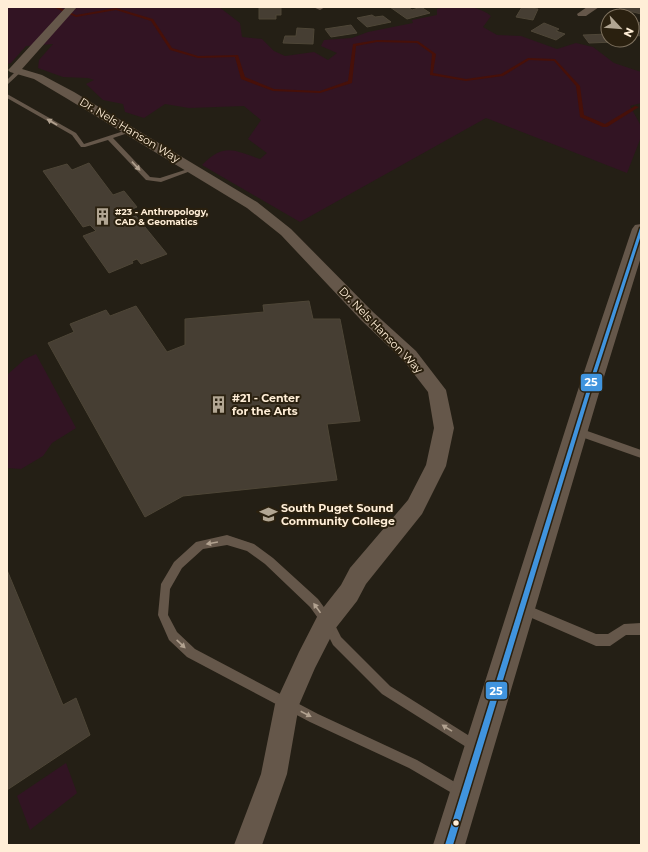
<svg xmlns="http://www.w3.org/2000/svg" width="648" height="852" viewBox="0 0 648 852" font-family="Montserrat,sans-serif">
	<rect width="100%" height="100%" fill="#241f15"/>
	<!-- green -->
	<g fill="#321423">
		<path d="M 7,7 L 219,7 L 240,23 L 242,37 L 262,39 L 274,51 L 285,56 L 314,52 L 328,60 L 337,53 L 321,46 L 324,40 L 352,38 L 368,32 L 413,23 L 412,20 L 437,15 L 437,9 C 453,4 478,5 491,16 L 483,27 L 497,35 L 521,36 L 557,49 L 576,43 L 593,47 L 614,63 L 641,72 L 641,103 L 630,106 L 641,126 L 641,137 L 627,173 L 486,118 L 300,222 L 202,165 C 224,143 233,150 260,159 L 267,153 L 248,139 L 261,120 L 244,106 L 189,108 L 165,104 L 144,118 L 125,112 L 123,104 L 103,100 L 86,84 L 94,80 L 88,78 L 63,77 L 38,68 L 39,60 L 53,44 L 26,46 L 11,63 L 7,64 Z"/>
		<path d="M 36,354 L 76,428 L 52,443 L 43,456 L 21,469 L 7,468 L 7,375 L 25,359 Z"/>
		<path d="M 66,763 L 77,793 L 30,830 L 17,796 Z"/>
	</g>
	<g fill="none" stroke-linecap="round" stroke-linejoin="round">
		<!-- stream -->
		<path fill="#471009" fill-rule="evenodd" d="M 53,7 L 58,7 L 76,15 L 116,8 L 153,19 L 172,48 L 198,56 L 238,55 L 245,77 L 274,89 L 320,91 L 348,81 L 353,44 L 377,40 L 418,41 L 436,54 L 433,73 L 466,79 L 501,74 L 528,58 L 555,59 L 580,86 L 584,115 L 605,124 L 635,106 L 639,107 L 607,127 L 603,127 L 580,117 L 576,86 L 554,61 L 529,60 L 503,76 L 466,81 L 430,75 L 432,54 L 417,43 L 377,42 L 356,46 L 352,83 L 320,93 L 273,91 L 241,79 L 235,57 L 198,58 L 170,50 L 151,21 L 116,10 L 76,17 Z"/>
	</g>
	<!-- building -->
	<g fill="#463e33" stroke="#4e4637">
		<path d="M 390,7 L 408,7 L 412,10 L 421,7 L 430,13 L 407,19 Z"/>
		<path d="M 522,7 L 538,9 L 533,20 L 516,17 Z"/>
		<path d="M 621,7 L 641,7 L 641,14 L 629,11 L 626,14 L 617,12 Z"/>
		<path d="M 259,8 L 281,8 L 281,15 L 276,15 L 276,19 L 259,19 Z"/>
		<path d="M 372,15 L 375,17 L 383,16 L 391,22 L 367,27 L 357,18 Z"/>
		<path d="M 632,21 L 641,23 L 641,36 L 634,35 L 636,29 L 632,29 Z"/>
		<path d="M 544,23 L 559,29 L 556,31 L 565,34 L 556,40 L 531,31 Z"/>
		<path d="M 351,25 L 357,33 L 331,37 L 325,29 Z"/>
		<path d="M 297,28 L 314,29 L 313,44 L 283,43 L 285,36 L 296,36 Z"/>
		<path d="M 608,34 L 608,40 L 614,40 L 615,42 L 589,43 L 583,35 Z"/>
		<path d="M 89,163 L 113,195 L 124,191 L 137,207 L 125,212 L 130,218 L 136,216 L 167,254 L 141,264 L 137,259 L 132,261 L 133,263 L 109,273 L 83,236 L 96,231 L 90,225 L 83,227 L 43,171 L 67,164 L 72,170 Z"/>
		<path d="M 309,301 L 313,319 L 340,319 L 360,421 L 327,424 L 337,480 L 183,496 L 145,517 L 48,343 L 74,332 L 70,324 L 106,310 L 110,316 L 136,306 L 167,352 L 185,345 L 185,319 L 264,312 L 263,305 Z"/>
		<path d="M 7,570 L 63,705 L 76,698 L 90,735 L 7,790 Z"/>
	</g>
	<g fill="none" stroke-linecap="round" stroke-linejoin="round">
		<!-- service -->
		<g fill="#65574a" fill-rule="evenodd">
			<path d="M 17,70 L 22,71 L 7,85 L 7,80 Z"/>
			<path d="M 7,94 L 76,133 L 84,144 L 127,130 L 131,130 L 131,132 L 113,138 L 150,177 L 160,178 L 191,168 L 196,169 L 161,182 L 146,180 L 108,140 L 85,147 L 81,147 L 72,135 L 7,98 Z"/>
			<path d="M 576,427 L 641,450 L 641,458 L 573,434 L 571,431 L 573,428 Z"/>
			<path d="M 227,535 L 254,544 L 273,558 L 318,599 L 331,617 L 341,637 L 390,686 L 479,742 L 481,746 L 479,750 L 475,752 L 471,750 L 382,694 L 333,645 L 323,625 L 310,607 L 265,564 L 247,551 L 227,545 L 203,549 L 182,568 L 170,589 L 168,615 L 177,632 L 195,649 L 318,714 L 417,760 L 465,788 L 467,792 L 465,796 L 461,798 L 457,796 L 409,768 L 310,722 L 187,657 L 169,640 L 158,615 L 161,584 L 174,562 L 196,542 Z"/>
			<path d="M 522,603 L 596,634 L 608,634 L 624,624 L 641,623 L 641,635 L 626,635 L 610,646 L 596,646 L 518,612 L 517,608 L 518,604 Z"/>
		</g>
		<!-- minor -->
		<g fill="#65574a" fill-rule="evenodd">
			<path d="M 66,7 L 77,7 L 22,69 L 42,75 L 74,92 L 257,202 L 291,229 L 373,312 L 416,351 L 446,390 L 454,428 L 446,466 L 422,514 L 366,584 L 357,601 L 335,629 L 315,668 L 299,705 L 287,774 L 262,845 L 234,845 L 261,774 L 275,704 L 299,652 L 319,613 L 341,585 L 350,568 L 408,500 L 426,465 L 434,428 L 428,392 L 404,361 L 361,320 L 281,235 L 247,208 L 66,98 L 34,79 L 10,72 L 8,70 L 10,68 Z"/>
			<path d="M 313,7 L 325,7 L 320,10 Z"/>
			<path d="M 587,7 L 599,7 L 586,16 L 578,16 L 577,14 Z"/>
		</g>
		<!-- tertiary -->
		<path fill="#65574a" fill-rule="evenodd" d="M 641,224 L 641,257 L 599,393 L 465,845 L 433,845 L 577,393 L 632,229 L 635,225 Z"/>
		<defs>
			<path id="bus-1" d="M 640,228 L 641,228 L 641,235 L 590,393 L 453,845 L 445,845 L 586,393 Z"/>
		</defs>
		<!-- bus-1 casing -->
		<use href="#bus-1" stroke="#2a200f" stroke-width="3"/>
		<!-- bus-1 -->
		<use href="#bus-1" fill="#4094de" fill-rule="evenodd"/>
	</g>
	<!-- one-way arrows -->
	<defs><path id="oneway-solid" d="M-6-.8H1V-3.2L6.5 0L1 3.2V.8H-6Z"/></defs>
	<g fill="#b2a290">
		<use href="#oneway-solid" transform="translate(52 122) rotate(-150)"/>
		<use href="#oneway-solid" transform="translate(136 166) rotate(47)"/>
		<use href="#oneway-solid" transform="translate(212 543) rotate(170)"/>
		<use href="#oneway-solid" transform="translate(317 608) rotate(-126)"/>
		<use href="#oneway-solid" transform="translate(181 644) rotate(43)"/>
		<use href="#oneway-solid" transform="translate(306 714) rotate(27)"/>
		<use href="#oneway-solid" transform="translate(447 728) rotate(-148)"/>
	</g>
	<!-- icons -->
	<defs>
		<symbol id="building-bare" viewBox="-9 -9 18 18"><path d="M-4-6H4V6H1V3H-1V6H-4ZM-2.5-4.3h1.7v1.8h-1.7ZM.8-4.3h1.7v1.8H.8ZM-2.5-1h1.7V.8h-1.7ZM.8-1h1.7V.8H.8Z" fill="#b2a693" stroke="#2a200f" stroke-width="2.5" paint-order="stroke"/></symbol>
		<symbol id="university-bare" viewBox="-9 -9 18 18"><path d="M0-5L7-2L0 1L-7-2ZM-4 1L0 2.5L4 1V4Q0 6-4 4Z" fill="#b2a693" stroke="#2a200f" stroke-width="2.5" paint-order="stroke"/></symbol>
	</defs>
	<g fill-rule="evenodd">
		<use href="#building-bare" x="90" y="204" width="25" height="25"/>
		<use href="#building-bare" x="206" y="392" width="25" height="25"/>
		<use href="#university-bare" x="256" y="502" width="25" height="25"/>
	</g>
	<!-- markers -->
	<circle fill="#ffeed7" stroke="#2a200f" stroke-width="1.5" cx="456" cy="823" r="3.5"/>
	<g text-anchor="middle" stroke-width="4" stroke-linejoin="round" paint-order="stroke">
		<!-- far-poi labels -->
		<g font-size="9" font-weight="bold" fill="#ffeed7" stroke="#2a200f" text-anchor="start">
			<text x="115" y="215">#23 - Anthropology,<tspan x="115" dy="10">CAD &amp; Geomatics</tspan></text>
		</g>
		<!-- street labels -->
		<g font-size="11" fill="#ffeed7" stroke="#2a200f">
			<text transform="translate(130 130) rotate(31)" y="4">Dr. Nels Hanson Way</text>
			<text transform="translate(381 330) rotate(46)" y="4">Dr. Nels Hanson Way</text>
		</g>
		<!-- poi labels -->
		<g font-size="11" font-weight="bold" fill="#ffeed7" stroke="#2a200f" text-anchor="start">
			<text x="232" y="402">#21 - Center<tspan x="232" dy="13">for the Arts</tspan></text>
			<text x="281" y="512">South Puget Sound<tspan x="281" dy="13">Community College</tspan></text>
		</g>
	</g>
	<g stroke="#2a200f" stroke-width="1.5">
		<rect x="580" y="373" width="23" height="19" rx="4" fill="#4094de"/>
		<rect x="485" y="681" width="23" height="19" rx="4" fill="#4094de"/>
	</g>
	<g font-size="11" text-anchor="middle" font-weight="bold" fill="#fff">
		<text x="591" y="386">25</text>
		<text x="496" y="695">25</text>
	</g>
	<!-- border -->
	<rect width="648" height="852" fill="none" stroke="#ffeed7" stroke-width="16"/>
	<!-- north arrow -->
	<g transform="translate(620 28) rotate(116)"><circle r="19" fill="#2a200f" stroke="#7f725f"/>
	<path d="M0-3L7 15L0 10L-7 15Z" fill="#b2a693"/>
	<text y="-6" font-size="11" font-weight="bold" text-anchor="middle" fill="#ffeed7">N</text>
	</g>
</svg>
